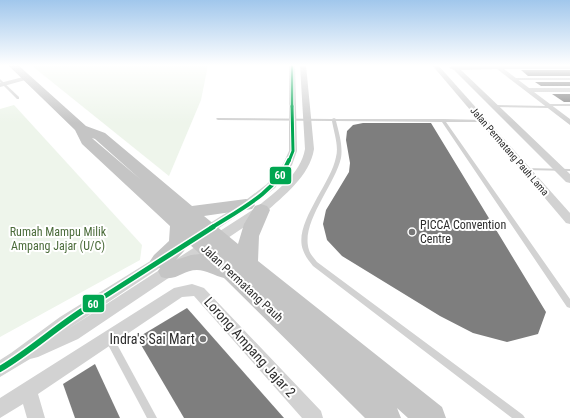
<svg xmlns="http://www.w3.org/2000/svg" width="570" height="418" viewBox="0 0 570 418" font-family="'Roboto Condensed',sans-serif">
	<rect width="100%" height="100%" fill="#fff"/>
	<!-- green -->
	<g fill="#eef5eb">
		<path d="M 31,65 L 208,65 L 201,100 L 169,176 Z"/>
		<path d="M 14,105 L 142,245 L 140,260 L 0,337 L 0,109 Z"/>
	</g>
	<!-- building -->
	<g fill="#7e7e7e">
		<path d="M 521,70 L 570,70 L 570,76 L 528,76 Z"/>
		<path d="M 535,82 L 570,82 L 570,86 L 541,86 Z"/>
		<path d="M 552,94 L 570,94 L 570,102 L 564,102 Z"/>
		<path d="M 363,123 L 431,123 L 546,312 L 538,334 L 507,342 L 473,333 L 440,316 L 342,256 L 327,240 L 323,224 L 326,210 L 349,172 L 350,163 L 346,140 L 347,131 L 353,125 Z"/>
		<path d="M 187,308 L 284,418 L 184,418 L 137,338 Z"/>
		<path d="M 95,364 L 120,418 L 75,418 L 63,384 Z"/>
	</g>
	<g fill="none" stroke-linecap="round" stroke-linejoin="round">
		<!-- service -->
		<g fill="#d2d2d2" fill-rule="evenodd">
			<rect x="512" y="78" width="58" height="2"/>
			<path d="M 0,79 L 19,97 L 19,99 L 17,99 L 0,82 Z"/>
			<path d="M 546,104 L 570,104 L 570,106 L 550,106 L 551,107 L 549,108 L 494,107 L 492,106 L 494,105 L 546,106 Z"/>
			<path d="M 217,118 L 332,119 L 334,118 L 336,119 L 443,119 L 485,120 L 486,121 L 484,122 L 446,122 L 570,299 L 570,308 L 567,307 L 442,122 L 336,121 C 339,133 343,146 341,158 C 335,185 300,223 309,250 C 310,254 314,258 317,262 L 523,415 L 525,418 L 512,418 L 313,266 C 309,261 305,256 303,250 C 293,224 331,184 336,157 C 339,146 334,133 332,121 L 218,120 L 216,119 Z"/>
			<path d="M 524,168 L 570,169 L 570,171 L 526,170 L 524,169 Z"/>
			<path d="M 109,334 L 112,335 L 157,418 L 147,418 L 106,341 L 105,338 L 106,335 Z"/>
		</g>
		<!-- minor -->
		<g fill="#d2d2d2" fill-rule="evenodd">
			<path d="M 289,65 L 295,65 L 297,151 L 292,165 L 275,188 L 250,207 L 207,236 L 203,237 L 199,236 L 197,233 L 199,230 L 242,203 L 267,184 L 283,164 L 289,151 Z"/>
			<path d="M 300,65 L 306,65 L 314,149 C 310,176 283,196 265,213 L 78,339 L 38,357 L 30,359 L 0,377 L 0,360 L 11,353 L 60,317 L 160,255 L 165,253 L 170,255 L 171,258 L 170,261 L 68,329 L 257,207 C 275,192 301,174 305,149 Z"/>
			<path d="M 432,65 L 438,65 L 570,213 L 570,224 L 566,223 Z"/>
			<path d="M 570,65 L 570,69 L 504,69 L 529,88 L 570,88 L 570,92 L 534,92 L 570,119 L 570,125 L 497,69 L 461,70 L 570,174 L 570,183 L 566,182 L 454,70 L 449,68 L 452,66 Z"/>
			<path d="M 27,76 L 29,77 L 29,79 L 0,87 L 0,83 Z"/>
			<path d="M 192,284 L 204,288 L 321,411 L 323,418 L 302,418 L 194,296 L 182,297 L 38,394 L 45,418 L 27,418 L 23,404 L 0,418 L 0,398 L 174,288 Z"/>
		</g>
		<!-- primary -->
		<path fill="#c5c5c5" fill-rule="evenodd" d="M 8,65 L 18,65 L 86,126 L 105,133 L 192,206 L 246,199 L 252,201 L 255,205 L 252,209 L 204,216 L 238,244 L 244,224 L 255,206 L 261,204 L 267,206 L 270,210 L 259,236 L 258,261 L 442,407 L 446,418 L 408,418 L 397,408 L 401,418 L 365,418 L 224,278 C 215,276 206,270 197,270 C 183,270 176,282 161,277 L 158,271 L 160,268 L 154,267 L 150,261 L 154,255 L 169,241 L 170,226 L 82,144 L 75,130 ZM 92,138 L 95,139 L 140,179 L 93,139 ZM 188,243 L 200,254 L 191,255 L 176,260 L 184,251 Z"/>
		<defs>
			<path id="bus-1-far4" d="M 292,65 L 292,107"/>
			<path id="bus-1-far3" d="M 289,161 L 293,151 L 292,106"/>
			<path id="bus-1-far2" d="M 211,228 C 239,210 276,192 289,160"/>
			<path id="bus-1-far1" d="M 80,312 L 213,227"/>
			<path id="bus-1" d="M 0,369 C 29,352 54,329 82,311"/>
		</defs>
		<!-- bus-1-far4 casing -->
		<use href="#bus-1-far4" stroke="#fff" stroke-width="4.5"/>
		<!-- bus-1-far3 casing -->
		<use href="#bus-1-far3" stroke="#fff" stroke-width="5"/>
		<!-- bus-1-far2 casing -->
		<use href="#bus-1-far2" stroke="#fff" stroke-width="7"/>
		<!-- bus-1-far1 casing -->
		<use href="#bus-1-far1" stroke="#fff" stroke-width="8"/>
		<!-- bus-1 casing -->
		<use href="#bus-1" stroke="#fff" stroke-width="9"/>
		<!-- bus-1-far4 -->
		<use href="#bus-1-far4" stroke="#00a651" stroke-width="2.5"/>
		<!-- bus-1-far3 -->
		<use href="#bus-1-far3" stroke="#00a651" stroke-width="3"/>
		<!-- bus-1-far2 -->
		<use href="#bus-1-far2" stroke="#00a651" stroke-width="4"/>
		<!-- bus-1-far1 -->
		<use href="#bus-1-far1" stroke="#00a651" stroke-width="5"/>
		<!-- bus-1 -->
		<use href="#bus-1" stroke="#00a651" stroke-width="6"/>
	</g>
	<!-- sky -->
	<linearGradient id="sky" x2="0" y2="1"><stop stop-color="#a1c7ec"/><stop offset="0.53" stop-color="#fff"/><stop offset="1" stop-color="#fff" stop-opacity="0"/></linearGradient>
	<rect width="570" height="123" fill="url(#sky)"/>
	<!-- markers -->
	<g fill="#767676" stroke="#fff" stroke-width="1.5">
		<circle cx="412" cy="232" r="4"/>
		<circle cx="203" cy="339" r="4"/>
	</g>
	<g text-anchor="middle" stroke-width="4" stroke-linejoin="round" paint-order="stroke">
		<!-- far-street labels -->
		<g font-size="10" fill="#2d2d2d" stroke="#fff">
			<text transform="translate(510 151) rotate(49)" y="4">Jalan Permatang Pauh Lama</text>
		</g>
		<!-- poi labels -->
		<g font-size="12" fill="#2d2d2d" stroke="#fff" text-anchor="start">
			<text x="420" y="229">PICCA Convention<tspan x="420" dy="14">Centre</tspan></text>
		</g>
		<!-- park labels -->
		<g font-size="12" fill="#4a6b39" stroke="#fff">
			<text x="58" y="236">Rumah Mampu Milik<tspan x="58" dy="14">Ampang Jajar (U/C)</tspan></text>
		</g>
		<!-- street labels -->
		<g font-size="12" fill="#2d2d2d" stroke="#fff">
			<text transform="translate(242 283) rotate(43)" y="4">Jalan Permatang Pauh</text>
		</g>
		<!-- near-poi labels -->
		<g font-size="14" fill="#2d2d2d" stroke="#fff" text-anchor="end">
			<text x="195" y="344">Indra's Sai Mart</text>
		</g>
		<!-- near-street labels -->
		<g font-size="14" fill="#2d2d2d" stroke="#fff">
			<text transform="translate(250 347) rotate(48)" y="5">Lorong Ampang Jajar 2</text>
		</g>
	</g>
	<g stroke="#fff" stroke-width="1.5">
		<rect x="269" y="166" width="23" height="19" rx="4" fill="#00a651"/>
		<rect x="82" y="294" width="23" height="19" rx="4" fill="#00a651"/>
	</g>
	<g font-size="11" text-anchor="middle" font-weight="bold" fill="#fff">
		<text x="280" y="179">60</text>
		<text x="93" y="308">60</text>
	</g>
</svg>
